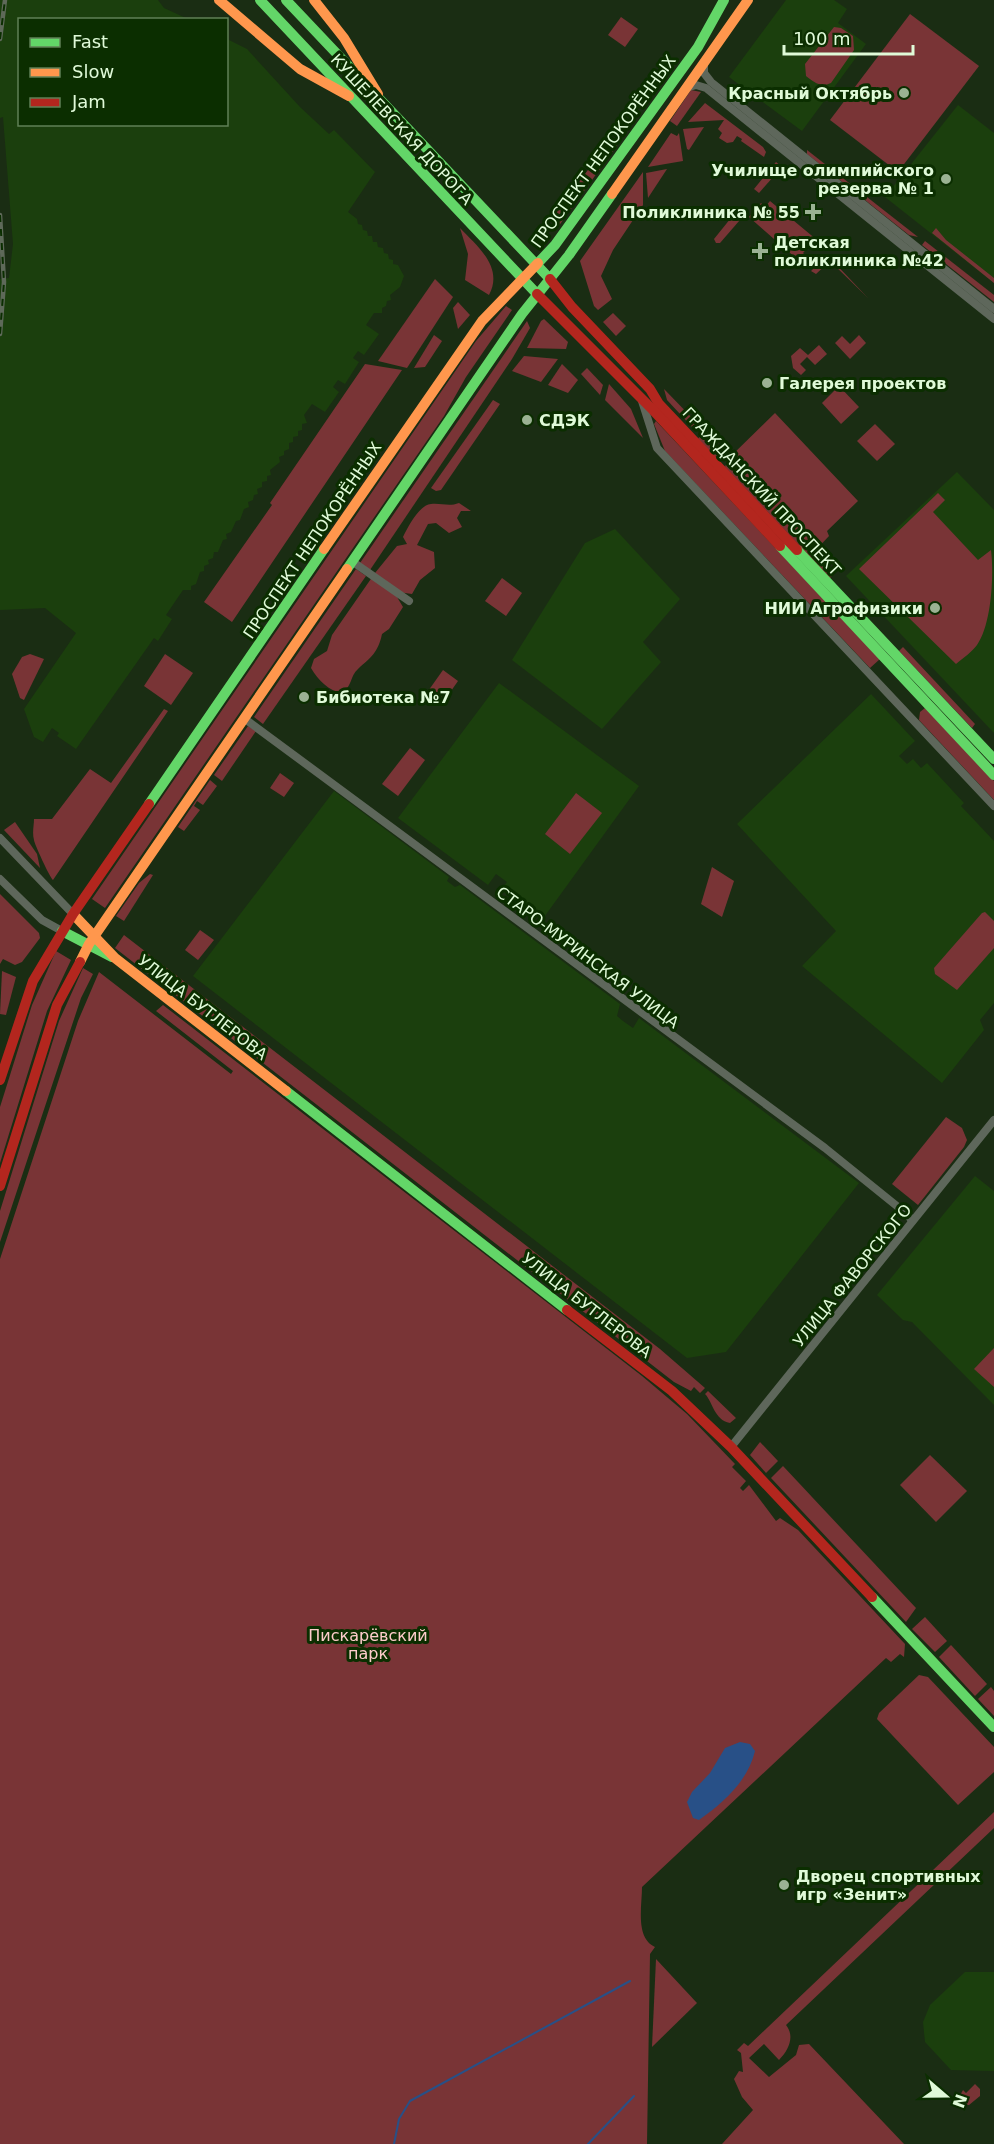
<svg xmlns="http://www.w3.org/2000/svg" width="994" height="2144" viewBox="0 0 994 2144" font-family="'DejaVu Sans',sans-serif">
	<rect width="100%" height="100%" fill="#1a2d13"/>
	<!-- built -->
	<g fill="#1b3f0d">
		<path d="M 0,0 L 158,0 L 164,8 L 188,19 L 20,20 L 20,124 L 226,124 L 227,39 L 247,49 L 300,107 L 329,134 L 334,130 L 375,172 L 348,212 L 357,219 L 358,224 L 362,225 L 363,230 L 367,231 L 368,236 L 372,236 L 373,242 L 377,242 L 378,247 L 383,248 L 384,253 L 388,254 L 389,259 L 393,260 L 393,264 L 398,265 L 404,276 L 400,287 L 390,295 L 391,300 L 387,301 L 386,306 L 382,308 L 382,313 L 374,313 L 366,325 L 379,334 L 364,355 L 358,351 L 353,358 L 359,362 L 345,384 L 338,380 L 333,387 L 339,392 L 325,412 L 312,404 L 304,415 L 307,423 L 302,424 L 302,430 L 298,431 L 298,436 L 293,437 L 293,442 L 289,443 L 289,449 L 284,451 L 284,455 L 279,457 L 280,462 L 270,470 L 271,475 L 267,476 L 267,481 L 262,482 L 262,487 L 257,489 L 258,494 L 254,495 L 253,500 L 248,502 L 249,507 L 244,509 L 240,520 L 236,521 L 231,532 L 226,534 L 227,539 L 223,540 L 218,552 L 214,552 L 213,558 L 208,560 L 209,564 L 204,566 L 204,571 L 200,572 L 196,584 L 191,586 L 191,590 L 183,590 L 166,615 L 172,619 L 158,641 L 154,638 L 76,749 L 57,736 L 59,733 L 52,728 L 43,742 L 34,737 L 24,709 L 76,633 L 45,608 L 0,610 L 0,279 L 9,278 L 13,244 L 3,117 L 0,118 Z"/>
		<path d="M 786,0 L 834,0 L 847,9 L 838,23 L 866,44 L 802,131 L 729,77 Z"/>
		<path d="M 958,105 L 994,133 L 994,283 L 885,197 Z"/>
		<path d="M 957,472 L 994,510 L 994,733 L 846,576 Z"/>
		<path d="M 615,529 L 680,599 L 643,642 L 661,662 L 602,729 L 512,660 L 585,543 Z"/>
		<path d="M 499,683 L 639,786 L 542,920 L 501,890 L 507,882 L 496,874 L 488,885 L 398,818 Z"/>
		<path d="M 871,694 L 915,741 L 899,756 L 907,764 L 913,759 L 921,768 L 927,763 L 964,803 L 961,806 L 994,841 L 994,1003 L 980,1020 L 984,1030 L 942,1083 L 802,966 L 836,931 L 737,824 Z"/>
		<path d="M 334,791 L 449,877 L 447,881 L 455,887 L 460,885 L 620,1004 L 617,1016 L 623,1021 L 633,1028 L 639,1018 L 859,1183 L 726,1352 L 687,1358 L 193,976 Z"/>
		<path d="M 975,1176 L 994,1191 L 994,1405 L 912,1322 L 903,1320 L 877,1295 Z"/>
		<path d="M 965,1972 L 994,1972 L 994,2071 L 951,2070 L 925,2042 L 923,2022 L 930,2005 Z"/>
	</g>
	<!-- green -->
	<g fill="#793436">
		<path d="M 910,14 L 979,66 L 898,172 L 830,120 Z"/>
		<path d="M 621,17 L 638,29 L 625,47 L 608,35 Z"/>
		<path d="M 834,27 L 841,28 L 853,36 L 854,50 L 831,83 C 820,88 814,82 806,76 L 805,64 Z"/>
		<path d="M 691,90 L 701,92 L 677,126 L 670,121 Z"/>
		<path d="M 705,103 L 763,147 L 766,152 L 764,157 L 741,141 L 742,139 L 737,136 L 733,142 L 727,143 L 719,138 L 722,133 L 718,129 L 724,120 L 688,122 Z"/>
		<path d="M 704,127 L 689,150 L 687,149 L 683,129 Z"/>
		<path d="M 671,133 L 677,136 L 679,133 L 683,161 L 648,167 Z"/>
		<path d="M 611,139 L 618,144 L 558,227 L 550,221 Z"/>
		<path d="M 807,150 L 918,237 L 909,235 L 807,154 Z"/>
		<path d="M 776,162 L 782,167 L 759,193 L 754,189 Z"/>
		<path d="M 667,169 L 648,198 L 646,173 Z"/>
		<path d="M 643,172 L 643,205 L 613,250 L 601,276 L 612,299 L 598,310 L 594,306 L 580,261 Z"/>
		<path d="M 770,201 L 823,245 L 818,250 L 811,244 L 803,253 L 810,260 L 805,266 L 749,217 L 761,203 L 765,207 Z"/>
		<path d="M 739,208 L 746,213 L 720,243 L 716,243 L 714,239 Z"/>
		<path d="M 460,228 C 477,246 504,267 489,295 L 465,280 L 468,254 Z"/>
		<path d="M 936,228 L 946,240 L 994,278 L 994,283 L 932,233 Z"/>
		<path d="M 925,241 L 994,295 L 994,302 L 922,245 Z"/>
		<path d="M 825,257 L 830,258 L 868,298 L 830,261 L 816,274 L 811,271 Z"/>
		<path d="M 435,279 L 453,297 L 407,368 L 378,361 Z"/>
		<path d="M 458,302 L 470,315 L 458,329 L 453,308 Z"/>
		<path d="M 506,306 L 512,310 L 466,377 L 444,416 L 105,908 L 92,899 L 476,341 Z"/>
		<path d="M 613,313 L 626,326 L 616,336 L 603,322 Z"/>
		<path d="M 544,319 L 568,342 L 566,349 L 527,348 L 541,321 Z"/>
		<path d="M 527,321 L 530,328 L 512,359 L 370,570 L 360,563 Z"/>
		<path d="M 434,335 L 442,341 L 425,367 L 414,368 Z"/>
		<path d="M 859,335 L 866,343 L 850,359 L 835,343 L 842,336 L 850,344 Z"/>
		<path d="M 819,345 L 827,354 L 815,365 L 807,357 L 800,364 L 806,370 L 801,375 L 793,368 L 791,356 L 800,348 L 808,355 Z"/>
		<path d="M 524,356 L 558,359 L 541,382 L 512,371 Z"/>
		<path d="M 365,364 L 402,370 L 232,622 L 204,602 L 272,505 L 270,503 Z"/>
		<path d="M 562,364 L 578,380 L 568,393 L 548,385 Z"/>
		<path d="M 587,368 L 603,385 L 600,395 L 581,374 Z"/>
		<path d="M 609,384 L 631,409 L 643,438 L 605,400 Z"/>
		<path d="M 839,386 L 859,407 L 841,424 L 822,403 Z"/>
		<path d="M 664,389 L 696,422 L 694,429 L 667,400 Z"/>
		<path d="M 493,400 L 500,404 L 441,490 L 436,491 L 431,488 Z"/>
		<path d="M 775,413 L 858,501 L 827,531 L 829,536 L 814,552 L 834,574 L 830,578 L 725,467 L 728,459 Z"/>
		<path d="M 656,421 L 880,659 L 870,668 L 665,451 L 654,424 Z"/>
		<path d="M 875,424 L 895,444 L 877,461 L 857,441 Z"/>
		<path d="M 703,432 L 706,433 L 724,452 L 715,457 L 698,439 Z"/>
		<path d="M 938,493 L 945,500 L 933,512 L 978,560 L 991,550 C 994,573 992,624 977,645 C 972,652 963,658 956,664 L 859,569 Z"/>
		<path d="M 459,503 L 471,511 L 461,511 L 457,518 L 462,527 L 449,533 L 436,523 L 428,524 L 417,545 L 434,552 L 435,568 L 420,580 L 412,594 L 398,592 L 397,597 L 403,607 L 389,629 L 382,634 C 378,653 371,657 358,669 C 350,676 352,687 342,693 C 329,691 318,680 311,668 L 314,659 L 327,651 L 332,635 L 375,573 L 397,546 L 407,544 L 403,537 C 408,527 419,505 431,504 C 442,503 449,507 459,503 Z"/>
		<path d="M 356,569 L 366,576 L 263,724 L 254,717 Z"/>
		<path d="M 502,578 L 522,593 L 506,616 L 485,601 Z"/>
		<path d="M 903,647 L 975,724 L 972,728 L 899,651 Z"/>
		<path d="M 30,654 L 44,659 L 24,700 L 20,698 L 12,674 L 22,657 Z"/>
		<path d="M 165,654 L 193,673 L 171,705 L 144,686 Z"/>
		<path d="M 443,670 L 458,681 L 442,704 L 426,694 Z"/>
		<path d="M 925,708 L 994,781 L 994,800 L 919,720 L 920,712 Z"/>
		<path d="M 164,709 L 168,711 L 53,880 C 50,878 34,843 34,840 C 32,833 34,825 34,819 L 52,819 L 90,769 L 111,783 Z"/>
		<path d="M 248,726 L 256,731 L 222,781 L 214,775 Z"/>
		<path d="M 410,748 L 425,760 L 398,796 L 382,784 Z"/>
		<path d="M 280,773 L 294,783 L 284,797 L 270,788 Z"/>
		<path d="M 210,780 L 217,786 L 203,805 L 197,801 L 194,806 L 200,810 L 184,831 L 178,827 Z"/>
		<path d="M 576,793 L 602,813 L 570,854 L 545,834 Z"/>
		<path d="M 15,822 L 37,854 L 40,868 L 4,830 Z"/>
		<path d="M 712,867 L 734,881 L 722,917 L 701,904 Z"/>
		<path d="M 150,874 L 153,875 L 124,921 L 116,916 L 139,883 Z"/>
		<path d="M 0,894 L 39,933 L 40,938 L 22,962 L 15,965 L 3,959 L 0,964 Z"/>
		<path d="M 985,912 L 994,921 L 994,948 L 957,990 L 935,974 L 934,968 L 982,913 Z"/>
		<path d="M 200,930 L 214,940 L 198,960 L 185,950 Z"/>
		<path d="M 124,935 L 660,1349 L 705,1388 L 700,1393 L 694,1387 L 691,1391 L 674,1382 L 115,948 Z"/>
		<path d="M 56,951 L 71,960 L 47,1011 L 0,1163 L 0,1107 L 32,1005 Z"/>
		<path d="M 83,968 L 93,974 L 81,998 L 0,1242 L 0,1211 L 59,1021 Z"/>
		<path d="M 2,971 L 16,977 L 6,1015 L 0,1014 Z"/>
		<path d="M 99,972 L 231,1074 L 233,1071 L 156,1011 L 163,1005 L 642,1376 L 687,1414 L 735,1464 L 732,1467 L 746,1481 L 740,1488 L 743,1491 L 749,1485 L 776,1521 L 780,1518 L 798,1530 L 905,1644 L 904,1657 L 900,1654 L 891,1662 L 886,1658 L 642,1887 C 642,1906 635,1938 655,1947 L 650,1954 L 647,2144 L 0,2144 L 0,1259 L 78,1021 Z"/>
		<path d="M 946,1117 L 962,1128 L 967,1140 L 964,1147 L 918,1205 L 892,1184 Z"/>
		<path d="M 994,1348 L 994,1387 L 974,1369 Z"/>
		<path d="M 708,1391 L 736,1418 L 730,1423 C 714,1420 713,1402 705,1394 Z"/>
		<path d="M 760,1442 L 778,1461 L 766,1473 L 750,1455 Z"/>
		<path d="M 930,1455 L 967,1491 L 936,1522 L 900,1485 Z"/>
		<path d="M 783,1466 L 916,1608 L 906,1622 L 771,1478 Z"/>
		<path d="M 925,1617 L 947,1641 L 935,1652 L 912,1629 Z"/>
		<path d="M 951,1645 L 987,1684 L 975,1696 L 939,1657 Z"/>
		<path d="M 919,1675 L 928,1677 L 994,1747 L 994,1772 L 958,1805 L 877,1719 L 879,1713 Z"/>
		<path d="M 991,1687 L 994,1691 L 994,1716 L 978,1699 Z"/>
		<path d="M 994,1812 L 994,1828 L 786,2025 C 795,2036 789,2050 779,2060 L 764,2044 L 749,2058 L 769,2077 L 796,2055 L 799,2045 L 809,2044 L 904,2144 L 722,2144 L 753,2110 L 742,2097 L 734,2079 L 739,2071 L 743,2072 L 741,2053 L 737,2050 L 744,2043 L 748,2046 Z"/>
		<path d="M 656,1959 L 697,2003 L 652,2047 Z"/>
		<path d="M 975,2084 L 980,2089 L 980,2096 L 969,2105 L 963,2105 L 958,2099 L 963,2090 L 966,2093 Z"/>
	</g>
	<!-- water -->
	<path fill="#285087" d="M 740,1742 L 750,1744 L 755,1751 C 748,1781 723,1803 699,1820 L 693,1818 L 687,1802 L 692,1792 L 710,1773 L 725,1748 Z"/>
	<g fill="none" stroke-linecap="round" stroke-linejoin="round">
		<!-- stream -->
		<g stroke="#285087" stroke-width="2">
			<path d="M 394,2144 L 399,2119 L 410,2101 L 630,1981"/>
			<path d="M 588,2144 L 634,2096"/>
		</g>
		<!-- street -->
		<g stroke="#5e675b" stroke-width="8">
			<path d="M 704,64 L 704,73 L 711,82 L 994,309"/>
			<path d="M 686,88 L 696,85 L 706,88 L 994,319"/>
			<path d="M 642,401 L 657,448 L 994,806"/>
			<path d="M 353,562 L 409,601"/>
			<path d="M 245,719 L 825,1148 L 908,1215 L 912,1221"/>
			<path d="M 0,838 L 73,914"/>
			<path d="M 0,879 L 42,920 L 62,931"/>
			<path d="M 731,1447 L 994,1120"/>
		</g>
		<!-- fast -->
		<g stroke="#63d668" stroke-width="10">
			<path d="M 260,0 L 537,294"/>
			<path d="M 286,0 L 550,279"/>
			<path d="M 538,263 L 555,245 L 698,47 L 724,0"/>
			<path d="M 780,546 L 994,775"/>
			<path d="M 797,550 L 994,759"/>
			<path d="M 347,569 L 522,314 L 569,255 L 612,194"/>
			<path d="M 149,804 L 324,549"/>
			<path d="M 62,931 L 112,957"/>
			<path d="M 286,1091 L 567,1310"/>
			<path d="M 872,1597 L 994,1727"/>
		</g>
		<!-- slow -->
		<g stroke="#ff974d" stroke-width="10">
			<path d="M 219,0 L 300,69 L 349,96"/>
			<path d="M 314,0 L 344,38 L 378,94"/>
			<path d="M 612,194 L 748,0"/>
			<path d="M 324,549 L 482,321 L 538,263"/>
			<path d="M 73,914 L 115,958 L 286,1091"/>
			<path d="M 80,962 L 89,944 L 347,569"/>
		</g>
		<!-- jam -->
		<g stroke="#b3261e" stroke-width="10">
			<path d="M 550,279 L 572,307 L 650,389 L 659,404 L 797,550"/>
			<path d="M 537,294 L 653,410 L 780,546"/>
			<path d="M 0,1080 L 33,981 L 73,914 L 149,804"/>
			<path d="M 0,1186 L 57,1005 L 80,962"/>
			<path d="M 567,1310 L 672,1391 L 731,1447 L 872,1597"/>
		</g>
		<defs>
			<g id="rail">
				<path d="M 0,39 L 5,0"/>
				<path d="M 0,215 L 4,282 L 0,334"/>
			</g>
		</defs>
		<!-- rail casing -->
		<use href="#rail" stroke="#5e6959" stroke-width="4.5"/>
		<!-- rail -->
		<use href="#rail" stroke="#0b2e00" stroke-width="2" stroke-dasharray="7" stroke-linecap="butt"/>
	</g>
	<!-- markers -->
	<g fill="#9bb293" stroke="#0b2e00" stroke-width="2">
		<circle cx="904" cy="93" r="6"/>
		<circle cx="946" cy="179" r="6"/>
		<path d="M810 203h6v6h6v6h-6v6h-6v-6h-6v-6h6z"/>
		<path d="M757 242h6v6h6v6h-6v6h-6v-6h-6v-6h6z"/>
		<circle cx="767" cy="383" r="6"/>
		<circle cx="527" cy="420" r="6"/>
		<circle cx="935" cy="608" r="6"/>
		<circle cx="304" cy="697" r="6"/>
		<circle cx="784" cy="1885" r="6"/>
	</g>
	<g text-anchor="middle" stroke-width="6" stroke-linejoin="round" paint-order="stroke">
		<!-- poi labels -->
		<g font-size="16" font-weight="bold" fill="#e0fad8" stroke="#0b2e00" text-anchor="start">
			<text x="892" y="99" text-anchor="end">Красный Октябрь</text>
			<text x="934" y="176" text-anchor="end">Училище олимпийского<tspan x="934" dy="18">резерва № 1</tspan></text>
			<text x="800" y="218" text-anchor="end">Поликлиника № 55</text>
			<text x="774" y="248">Детская<tspan x="774" dy="18">поликлиника №42</tspan></text>
			<text x="779" y="389">Галерея проектов</text>
			<text x="539" y="426">СДЭК</text>
			<text x="923" y="614" text-anchor="end">НИИ Агрофизики</text>
			<text x="316" y="703">Бибиотека №7</text>
			<text x="796" y="1882">Дворец спортивных<tspan x="796" dy="18">игр «Зенит»</tspan></text>
		</g>
		<!-- street labels -->
		<g font-size="16" fill="#e0fad8" stroke="#0b2e00">
			<text transform="translate(402 129) rotate(47)" y="6">КУШЕЛЕВСКАЯ ДОРОГА</text>
			<text transform="translate(603 151) rotate(-54)" y="6">ПРОСПЕКТ НЕПОКОРЁННЫХ</text>
			<text transform="translate(762 491) rotate(47)" y="6">ГРАЖДАНСКИЙ ПРОСПЕКТ</text>
			<text transform="translate(312 540) rotate(-56)" y="6">ПРОСПЕКТ НЕПОКОРЁННЫХ</text>
			<text transform="translate(588 957) rotate(37)" y="6">СТАРО-МУРИНСКАЯ УЛИЦА</text>
			<text transform="translate(203 1007) rotate(38)" y="6">УЛИЦА БУТЛЕРОВА</text>
			<text transform="translate(852 1275) rotate(-51)" y="6">УЛИЦА ФАВОРСКОГО</text>
			<text transform="translate(587 1305) rotate(38)" y="6">УЛИЦА БУТЛЕРОВА</text>
		</g>
		<!-- park labels -->
		<g font-size="16" fill="#fecccb" stroke="#0b2e00">
			<text x="368" y="1641">Пискарёвский<tspan x="368" dy="18">парк</tspan></text>
		</g>
	</g>
	<!-- legend -->
	<rect x="18" y="18" width="210" height="108" fill="#0b2e00" stroke="#608056" stroke-width="1.5"/>
	<rect x="30" y="38" width="30" height="9" fill="#63d668" stroke="#608056" stroke-width="1.5"/>
	<text x="72" y="48" font-size="18" fill="#e0fad8">Fast</text>
	<rect x="30" y="68" width="30" height="9" fill="#ff974d" stroke="#608056" stroke-width="1.5"/>
	<text x="72" y="78" font-size="18" fill="#e0fad8">Slow</text>
	<rect x="30" y="98" width="30" height="9" fill="#b3261e" stroke="#608056" stroke-width="1.5"/>
	<text x="72" y="108" font-size="18" fill="#e0fad8">Jam</text>
	<!-- north arrow -->
	<g transform="translate(946 2096) rotate(110)" stroke="#0b2e00" stroke-width="4.5" paint-order="stroke">
	<path d="M0-4.5L10 22L0 15L-10 22Z" fill="#e0fad8"/>
	<text y="-9" font-size="16" font-weight="bold" text-anchor="middle" fill="#e0fad8">N</text>
	</g>
	<!-- scale -->
	<path d="M784 45v9h129v-9" fill="none" stroke="#e0fad8" stroke-width="3"/>
	<text x="793" y="45" font-size="18" fill="#e0fad8" stroke="#0b2e00" stroke-width="4.5" paint-order="stroke">100 m</text>
</svg>
